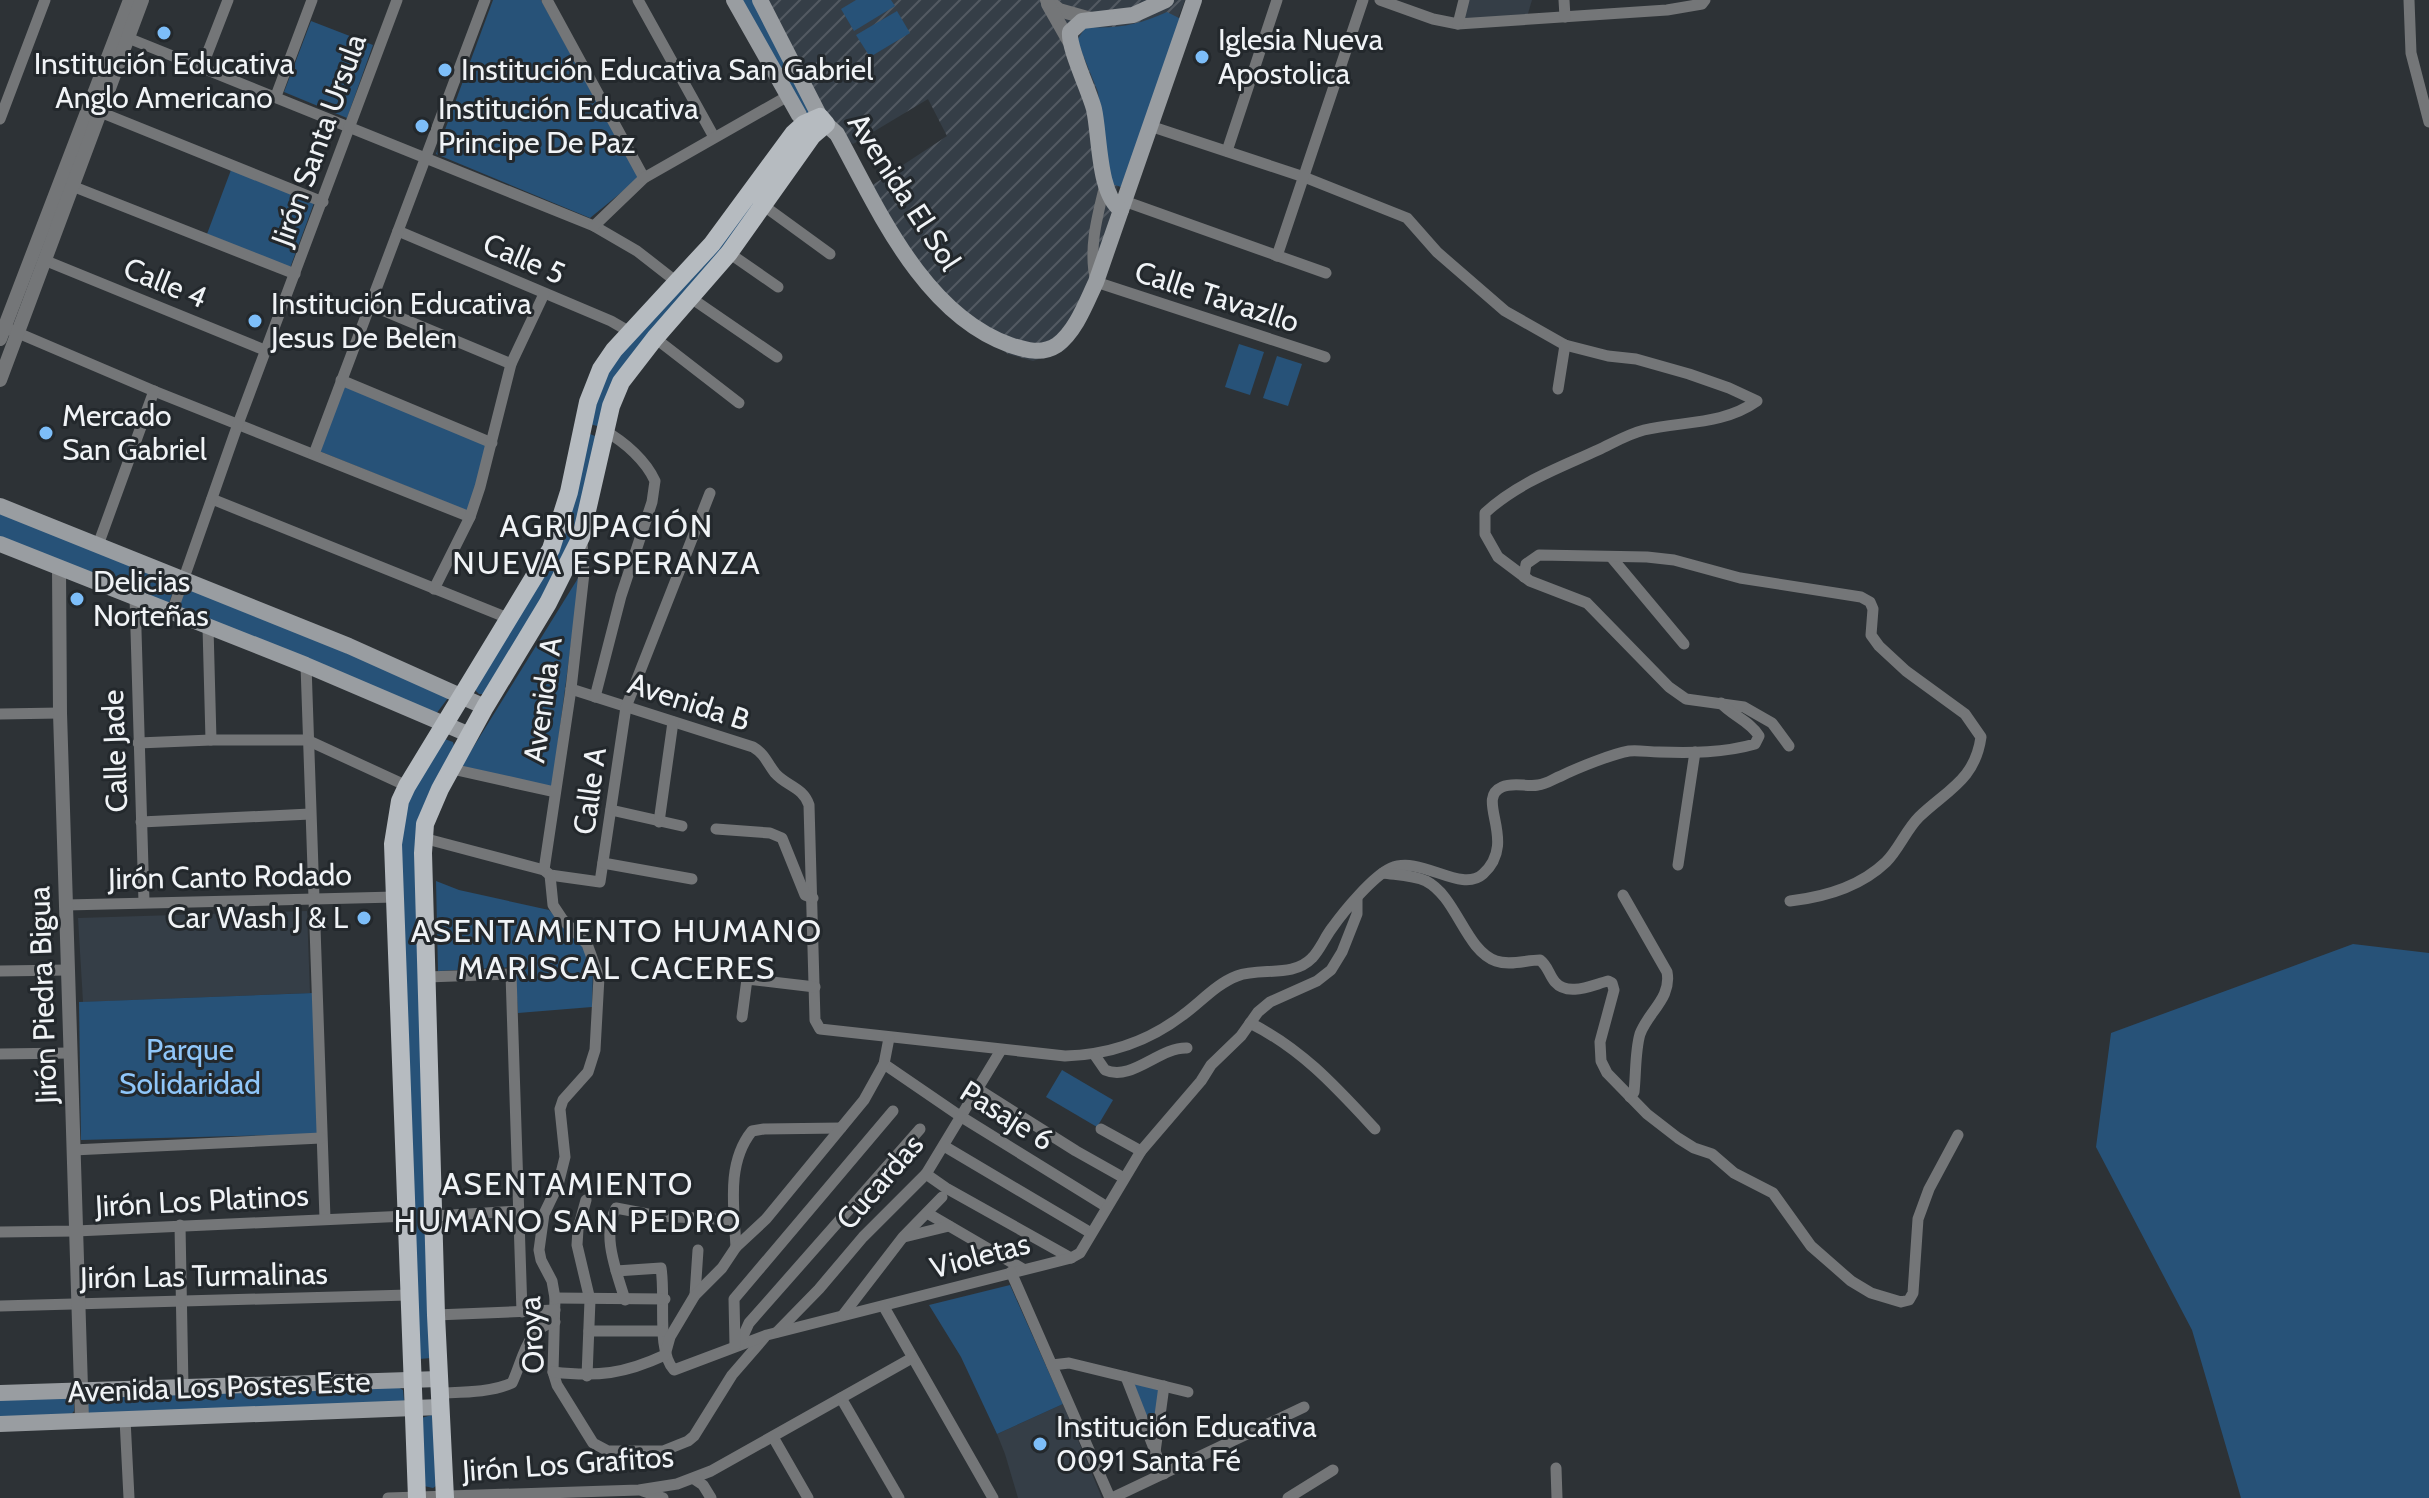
<svg xmlns="http://www.w3.org/2000/svg" width="2429" height="1498" viewBox="0 0 2429 1498" font-family="Cabin,sans-serif">
	<defs>
		<pattern id="industrial-furrows" width="10" height="10" patternUnits="userSpaceOnUse" patternTransform="scale(2)"><rect width="10" height="10" fill="#353e47"/><path d="M-1 1l2-2M0 10L10 0M9 11l2-2" fill="none" stroke="#535a62"/></pattern>
	</defs>
	<rect width="100%" height="100%" fill="#2d3236"/>
	<!-- built -->
	<g fill="#353e47">
		<path d="M 1467,0 L 1532,0 L 1527,17 L 1462,20 Z"/>
		<path d="M 307,911 L 310,993 L 83,1002 L 78,918 Z"/>
		<path d="M 1063,1404 L 1102,1498 L 1018,1498 L 1005,1454 L 997,1434 Z"/>
	</g>
	<!-- industrial -->
	<path fill="url(#industrial-furrows)" d="M 747,0 L 1185,0 L 1127,149 L 1084,323 L 1065,350 L 1033,361 L 1008,354 L 947,314 L 871,186 L 947,136 L 928,99 L 853,144 L 805,102 Z"/>
	<!-- green -->
	<g fill="#275278">
		<path d="M 493,0 L 541,0 L 639,178 L 590,218 L 436,154 Z"/>
		<path d="M 738,0 L 754,0 L 813,110 L 807,114 Z"/>
		<path d="M 856,0 L 891,0 L 895,6 L 854,31 L 841,9 Z"/>
		<path d="M 897,11 L 910,33 L 870,57 L 856,35 Z"/>
		<path d="M 1167,12 L 1181,19 L 1121,187 L 1109,183 L 1098,92 L 1077,40 L 1086,27 C 1118,29 1138,25 1167,12 Z"/>
		<path d="M 311,21 L 373,45 L 347,118 L 284,92 Z"/>
		<path d="M 803,138 L 601,423 L 597,426 L 590,424 L 602,376 Z"/>
		<path d="M 231,170 L 314,203 L 290,268 L 207,234 Z"/>
		<path d="M 1239,344 L 1264,352 L 1250,395 L 1225,387 Z"/>
		<path d="M 1277,356 L 1302,364 L 1288,406 L 1263,398 Z"/>
		<path d="M 343,386 L 489,446 L 470,512 L 319,451 Z"/>
		<path d="M 587,433 L 598,437 L 570,551 L 483,694 L 479,694 L 476,691 L 476,685 L 526,603 Z"/>
		<path d="M 0,509 L 177,580 L 168,606 L 0,537 Z"/>
		<path d="M 580,575 L 552,788 L 461,767 Z"/>
		<path d="M 187,585 L 448,690 L 448,698 L 436,714 L 178,609 Z"/>
		<path d="M 442,738 L 453,742 L 455,750 L 426,807 L 431,1358 L 419,1359 L 398,846 L 403,811 Z"/>
		<path d="M 436,881 L 459,890 L 549,910 L 578,938 L 593,968 L 592,1007 L 518,1013 L 515,967 L 438,971 Z"/>
		<path d="M 2353,944 L 2429,953 L 2429,1498 L 2241,1498 L 2192,1330 L 2096,1147 L 2111,1033 Z"/>
		<path d="M 313,993 L 318,1134 L 81,1140 L 79,1002 Z"/>
		<path d="M 1062,1070 L 1113,1100 L 1097,1127 L 1046,1097 Z"/>
		<path d="M 1010,1285 L 1063,1404 L 997,1434 L 961,1357 L 929,1305 Z"/>
		<path d="M 1131,1381 L 1160,1388 L 1154,1438 Z"/>
		<path d="M 398,1387 L 403,1390 L 404,1401 L 94,1415 L 88,1412 L 86,1402 L 90,1396 Z"/>
		<path d="M 68,1396 L 74,1400 L 74,1411 L 70,1416 L 0,1420 L 0,1398 Z"/>
		<path d="M 432,1415 L 439,1484 L 433,1488 L 424,1486 L 421,1418 Z"/>
	</g>
	<g fill="none" stroke-linecap="round" stroke-linejoin="round">
		<!-- minor -->
		<g stroke="#747678" stroke-width="11">
			<path d="M 547,0 L 644,178"/>
			<path d="M 638,0 L 714,137"/>
			<path d="M 1380,0 L 1433,19 L 1458,24 L 1667,10 L 1702,4 L 1705,0"/>
			<path d="M 1564,0 L 1565,17"/>
			<path d="M 2409,0 L 2411,53 L 2429,122"/>
			<path d="M 1458,24 L 1464,0"/>
			<path d="M 128,38 L 594,226 L 637,251 L 678,283"/>
			<path d="M 202,67 L 228,0"/>
			<path d="M 276,96 L 312,0"/>
			<path d="M 95,110 L 323,202"/>
			<path d="M 0,119 L 45,0"/>
			<path d="M 1150,126 L 1304,177 L 1407,218 L 1437,252 L 1505,311 L 1565,345 L 1608,356 L 1636,359 L 1689,374 L 1729,388 L 1757,401 C 1723,425 1683,421 1644,430 C 1628,434 1613,443 1598,450 C 1559,468 1517,483 1485,513 L 1485,534 L 1498,557 L 1530,581 L 1587,603 L 1669,687 L 1686,699 L 1744,707 L 1772,723 L 1789,746"/>
			<path d="M 1227,151 L 1277,0"/>
			<path d="M 1105,185 C 1097,217 1088,250 1096,282 L 1325,357"/>
			<path d="M 72,186 L 295,274"/>
			<path d="M 1124,201 L 1326,273"/>
			<path d="M 764,206 L 830,254"/>
			<path d="M 594,226 L 644,178 L 788,96"/>
			<path d="M 398,231 L 611,321 L 630,332"/>
			<path d="M 729,253 L 778,287"/>
			<path d="M 1277,256 L 1363,0"/>
			<path d="M 44,260 L 267,351"/>
			<path d="M 691,298 L 777,357"/>
			<path d="M 370,305 L 511,364"/>
			<path d="M 11,330 L 154,391 L 470,517"/>
			<path d="M 655,338 L 739,403"/>
			<path d="M 341,380 L 492,443"/>
			<path d="M 1558,389 L 1565,345"/>
			<path d="M 314,454 L 485,0"/>
			<path d="M 212,499 L 510,619"/>
			<path d="M 98,545 L 154,391"/>
			<path d="M 1612,558 L 1684,644"/>
			<path d="M 1524,577 L 1526,564 L 1539,555 L 1647,557 L 1674,560 L 1740,578 L 1861,597 L 1870,602 L 1873,609 L 1871,635 L 1879,646 L 1906,671 L 1965,714 L 1981,737 C 1975,780 1947,790 1919,817 C 1906,830 1899,849 1886,862 C 1860,887 1825,897 1790,901"/>
			<path d="M 434,589 L 470,517 L 480,487 L 511,364 L 544,294"/>
			<path d="M 135,597 L 144,902"/>
			<path d="M 172,612 L 238,424 L 397,0"/>
			<path d="M 208,627 L 211,740"/>
			<path d="M 306,665 L 325,1219"/>
			<path d="M 571,689 L 753,747 C 765,754 767,763 775,773 C 786,786 803,787 809,805 L 815,1020 L 820,1029 L 1065,1056 C 1108,1055 1149,1041 1183,1015 C 1201,1002 1216,984 1237,976 C 1260,967 1293,978 1312,958 C 1320,950 1325,937 1332,928 C 1344,911 1373,876 1391,868 C 1421,855 1461,894 1483,874 C 1519,841 1474,799 1502,787 C 1513,782 1527,787 1538,785 C 1547,784 1553,779 1561,776 C 1577,768 1612,754 1629,751 C 1639,750 1649,752 1659,752 C 1691,753 1724,753 1755,744 L 1759,736 C 1749,720 1732,716 1721,703"/>
			<path d="M 595,697 L 621,596 L 652,502 L 655,481 C 646,461 625,442 605,431"/>
			<path d="M 0,714 L 60,713"/>
			<path d="M 138,743 L 211,740 L 307,740 L 407,786"/>
			<path d="M 452,769 L 555,792"/>
			<path d="M 611,810 L 682,826"/>
			<path d="M 141,822 L 310,814"/>
			<path d="M 659,822 L 673,722"/>
			<path d="M 716,829 L 770,833 L 782,838 L 805,895 L 813,898"/>
			<path d="M 423,838 L 544,870 L 550,875 L 600,882 L 626,707 L 710,493"/>
			<path d="M 603,863 L 692,879"/>
			<path d="M 1678,865 L 1695,752"/>
			<path d="M 544,870 L 571,689 L 584,573 L 582,542"/>
			<path d="M 1383,873 C 1397,875 1413,875 1426,881 C 1457,897 1465,950 1496,961 C 1510,966 1526,960 1540,960 C 1548,966 1549,975 1555,982 C 1568,997 1592,985 1608,981 L 1612,983 L 1614,990 L 1600,1042 L 1601,1061 L 1607,1073 L 1647,1114 L 1678,1138 L 1694,1148 L 1712,1154 L 1734,1173 L 1773,1193 L 1811,1246 L 1851,1281 L 1871,1293 L 1901,1302 L 1909,1300 L 1913,1293 L 1918,1219 L 1929,1189 L 1958,1135"/>
			<path d="M 550,875 L 553,905 L 563,920 L 587,944 L 599,977 L 595,1050 L 588,1072 L 563,1100 L 560,1109 L 565,1157 L 558,1185 L 544,1214 L 539,1250 L 541,1260 L 552,1281 L 555,1298 L 553,1372 L 557,1385 L 593,1443 L 608,1451 L 663,1451 L 688,1441 L 694,1436 L 732,1375 L 764,1338"/>
			<path d="M 1623,895 L 1667,972 C 1672,998 1648,1012 1640,1034 C 1635,1051 1636,1074 1634,1092 L 1630,1097"/>
			<path d="M 66,905 L 395,897"/>
			<path d="M 0,971 L 68,970"/>
			<path d="M 427,977 L 511,974 L 522,1312"/>
			<path d="M 742,1017 L 747,979 L 815,987"/>
			<path d="M 1250,1023 C 1302,1049 1336,1087 1375,1129"/>
			<path d="M 0,1054 L 70,1053"/>
			<path d="M 1094,1054 L 1105,1070 C 1132,1082 1159,1047 1187,1048"/>
			<path d="M 884,1064 L 960,1116 L 1107,1207"/>
			<path d="M 976,1088 L 1076,1151 L 1124,1178"/>
			<path d="M 1101,1129 L 1141,1151"/>
			<path d="M 944,1146 L 1091,1233"/>
			<path d="M 73,1150 L 321,1138"/>
			<path d="M 926,1174 L 946,1188 L 1071,1258"/>
			<path d="M 586,1200 L 578,1229 L 577,1245 L 590,1300 L 587,1376"/>
			<path d="M 927,1213 L 1023,1269"/>
			<path d="M 434,1216 L 519,1211"/>
			<path d="M 180,1225 L 183,1387"/>
			<path d="M 0,1232 L 76,1231 L 407,1216"/>
			<path d="M 904,1237 L 949,1226"/>
			<path d="M 736,1247 C 734,1208 726,1163 752,1131 L 764,1129 L 841,1128"/>
			<path d="M 616,1271 L 661,1268 C 666,1297 656,1351 674,1370 L 767,1335 L 1071,1258 L 1080,1253 L 1141,1151 L 1201,1081 L 1211,1065 L 1241,1036 L 1258,1012 L 1270,1002 L 1317,981 L 1331,970 L 1342,952 L 1357,914 L 1357,899"/>
			<path d="M 1011,1272 L 1110,1498"/>
			<path d="M 695,1295 L 698,1250"/>
			<path d="M 555,1298 L 665,1299"/>
			<path d="M 625,1300 C 617,1272 601,1236 616,1208 L 658,1216 L 734,1220"/>
			<path d="M 0,1306 L 409,1295"/>
			<path d="M 884,1307 L 993,1498"/>
			<path d="M 436,1315 L 555,1310"/>
			<path d="M 843,1315 L 903,1237 L 942,1197"/>
			<path d="M 589,1331 L 662,1331"/>
			<path d="M 777,1332 L 819,1289 L 863,1237 L 926,1174 L 1001,1050"/>
			<path d="M 739,1345 L 749,1323 L 920,1129"/>
			<path d="M 735,1346 L 734,1299 L 893,1111"/>
			<path d="M 1052,1365 L 1069,1363 L 1188,1392"/>
			<path d="M 553,1372 C 598,1377 624,1374 665,1355 L 670,1337 L 695,1295 L 722,1268 L 736,1247 L 766,1219 L 864,1100 L 884,1064 L 889,1038"/>
			<path d="M 1126,1377 L 1164,1474"/>
			<path d="M 439,1393 C 463,1392 489,1393 512,1383 C 523,1361 526,1327 555,1322"/>
			<path d="M 841,1398 L 899,1498"/>
			<path d="M 125,1419 L 129,1498"/>
			<path d="M 773,1437 L 808,1498"/>
			<path d="M 1155,1452 L 1164,1386"/>
			<path d="M 1556,1468 L 1557,1498"/>
			<path d="M 694,1479 L 703,1485 L 711,1498"/>
			<path d="M 643,1491 L 663,1498"/>
			<path d="M 388,1498 L 639,1490 L 677,1484 L 711,1471 L 912,1358"/>
			<path d="M 1112,1498 L 1304,1407"/>
			<path d="M 1288,1498 L 1333,1470"/>
		</g>
		<!-- tertiary -->
		<g stroke="#747678" stroke-width="14">
			<path d="M 1047,0 L 1059,10 L 1091,19"/>
			<path d="M 1048,4 L 1069,41"/>
			<path d="M 0,339 L 130,0"/>
			<path d="M 0,380 L 142,0"/>
			<path d="M 59,568 L 60,713 L 82,1420"/>
		</g>
		<!-- secondary -->
		<g stroke="#999da1" stroke-width="16">
			<path d="M 734,0 L 799,115"/>
			<path d="M 760,0 L 820,117"/>
			<path d="M 826,124 L 837,134 C 878,209 923,314 1010,345 C 1025,350 1042,355 1057,345 C 1076,331 1086,303 1096,282 L 1194,0"/>
			<path d="M 1121,210 C 1098,194 1100,136 1094,109 C 1089,90 1068,47 1070,32 L 1082,21 L 1133,15 L 1166,0"/>
			<path d="M 0,506 L 349,646 L 485,707"/>
			<path d="M 0,544 L 306,665 L 470,735"/>
			<path d="M 0,1393 L 439,1379"/>
			<path d="M 0,1424 L 440,1407"/>
		</g>
		<!-- primary -->
		<path stroke="#b6bbc0" stroke-width="18" d="M 417,1498 L 393,844 L 400,801 L 407,786 L 551,549 L 569,492 L 588,402 L 601,369 L 614,350 L 712,244 L 793,134 L 804,124 L 820,117 L 826,124 L 812,136 L 729,253 L 655,338 L 621,382 L 611,406 L 581,537 L 548,603 L 485,707 L 440,789 L 425,824 L 423,853 L 436,1315 L 445,1498"/>
	</g>
	<!-- markers -->
	<g fill="#7dbef9" stroke="#23282c" stroke-width="3">
		<circle cx="164" cy="33" r="8"/>
		<circle cx="1202" cy="57" r="8"/>
		<circle cx="445" cy="70" r="8"/>
		<circle cx="422" cy="126" r="8"/>
		<circle cx="255" cy="321" r="8"/>
		<circle cx="46" cy="433" r="8"/>
		<circle cx="77" cy="599" r="8"/>
		<circle cx="364" cy="918" r="8"/>
		<circle cx="1040" cy="1444" r="8"/>
	</g>
	<g text-anchor="middle" stroke-width="6" stroke-linejoin="round" paint-order="stroke">
		<!-- poi labels -->
		<g font-size="30" fill="#f0f3f6" stroke="#23282c" text-anchor="start">
			<text x="1218" y="50">Iglesia Nueva<tspan x="1218" dy="34">Apostolica</tspan></text>
			<text x="164" y="74" text-anchor="middle">Institución Educativa<tspan x="164" dy="34">Anglo Americano</tspan></text>
			<text x="461" y="80">Institución Educativa San Gabriel</text>
			<text x="438" y="119">Institución Educativa<tspan x="438" dy="34">Principe De Paz</tspan></text>
			<text x="271" y="314">Institución Educativa<tspan x="271" dy="34">Jesus De Belen</tspan></text>
			<text x="62" y="426">Mercado<tspan x="62" dy="34">San Gabriel</tspan></text>
			<text x="93" y="592">Delicias<tspan x="93" dy="34">Norteñas</tspan></text>
			<text x="348" y="928" text-anchor="end">Car Wash J &amp; L</text>
			<text x="1056" y="1437">Institución Educativa<tspan x="1056" dy="34">0091 Santa Fé</tspan></text>
		</g>
		<!-- street labels -->
		<g font-size="30" fill="#f0f3f6" stroke="#23282c">
			<text transform="translate(319 140) rotate(-70)" y="10">Jirón Santa Ursula</text>
			<text transform="translate(904 192) rotate(57)" y="10">Avenida El Sol</text>
			<text transform="translate(524 259) rotate(23)" y="10">Calle 5</text>
			<text transform="translate(165 283) rotate(22)" y="10">Calle 4</text>
			<text transform="translate(1217 297) rotate(18)" y="10">Calle Tavazllo</text>
			<text transform="translate(543 700) rotate(-82)" y="10">Avenida A</text>
			<text transform="translate(689 702) rotate(18)" y="10">Avenida B</text>
			<text transform="translate(115 751) rotate(-92)" y="10">Calle Jade</text>
			<text transform="translate(590 791) rotate(-82)" y="10">Calle A</text>
			<text transform="translate(230 877) rotate(-1)" y="10">Jirón Canto Rodado</text>
			<text transform="translate(43 995) rotate(-92)" y="10">Jirón Piedra Bigua</text>
			<text transform="translate(1007 1116) rotate(32)" y="10">Pasaje 6</text>
			<text transform="translate(880 1182) rotate(-49)" y="10">Cucardas</text>
			<text transform="translate(202 1201) rotate(-3)" y="10">Jirón Los Platinos</text>
			<text transform="translate(980 1256) rotate(-15)" y="10">Violetas</text>
			<text transform="translate(204 1276) rotate(-1)" y="10">Jirón Las Turmalinas</text>
			<text transform="translate(532 1335) rotate(-93)" y="10">Oroya</text>
			<text transform="translate(219 1387) rotate(-2)" y="10">Avenida Los Postes Este</text>
			<text transform="translate(568 1464) rotate(-4)" y="10">Jirón Los Grafitos</text>
		</g>
		<!-- park labels -->
		<g font-size="30" fill="#8fc6f9" stroke="#23282c">
			<text x="190" y="1060">Parque<tspan x="190" dy="34">Solidaridad</tspan></text>
		</g>
		<!-- neighbourhood labels -->
		<g font-size="32" letter-spacing="2" fill="#f0f3f6" stroke="#23282c">
			<text x="607" y="537">AGRUPACIÓN<tspan x="607" dy="37">NUEVA ESPERANZA</tspan></text>
			<text x="617" y="942">ASENTAMIENTO HUMANO<tspan x="617" dy="37">MARISCAL CACERES</tspan></text>
			<text x="568" y="1195">ASENTAMIENTO<tspan x="568" dy="37">HUMANO SAN PEDRO</tspan></text>
		</g>
	</g>
</svg>
